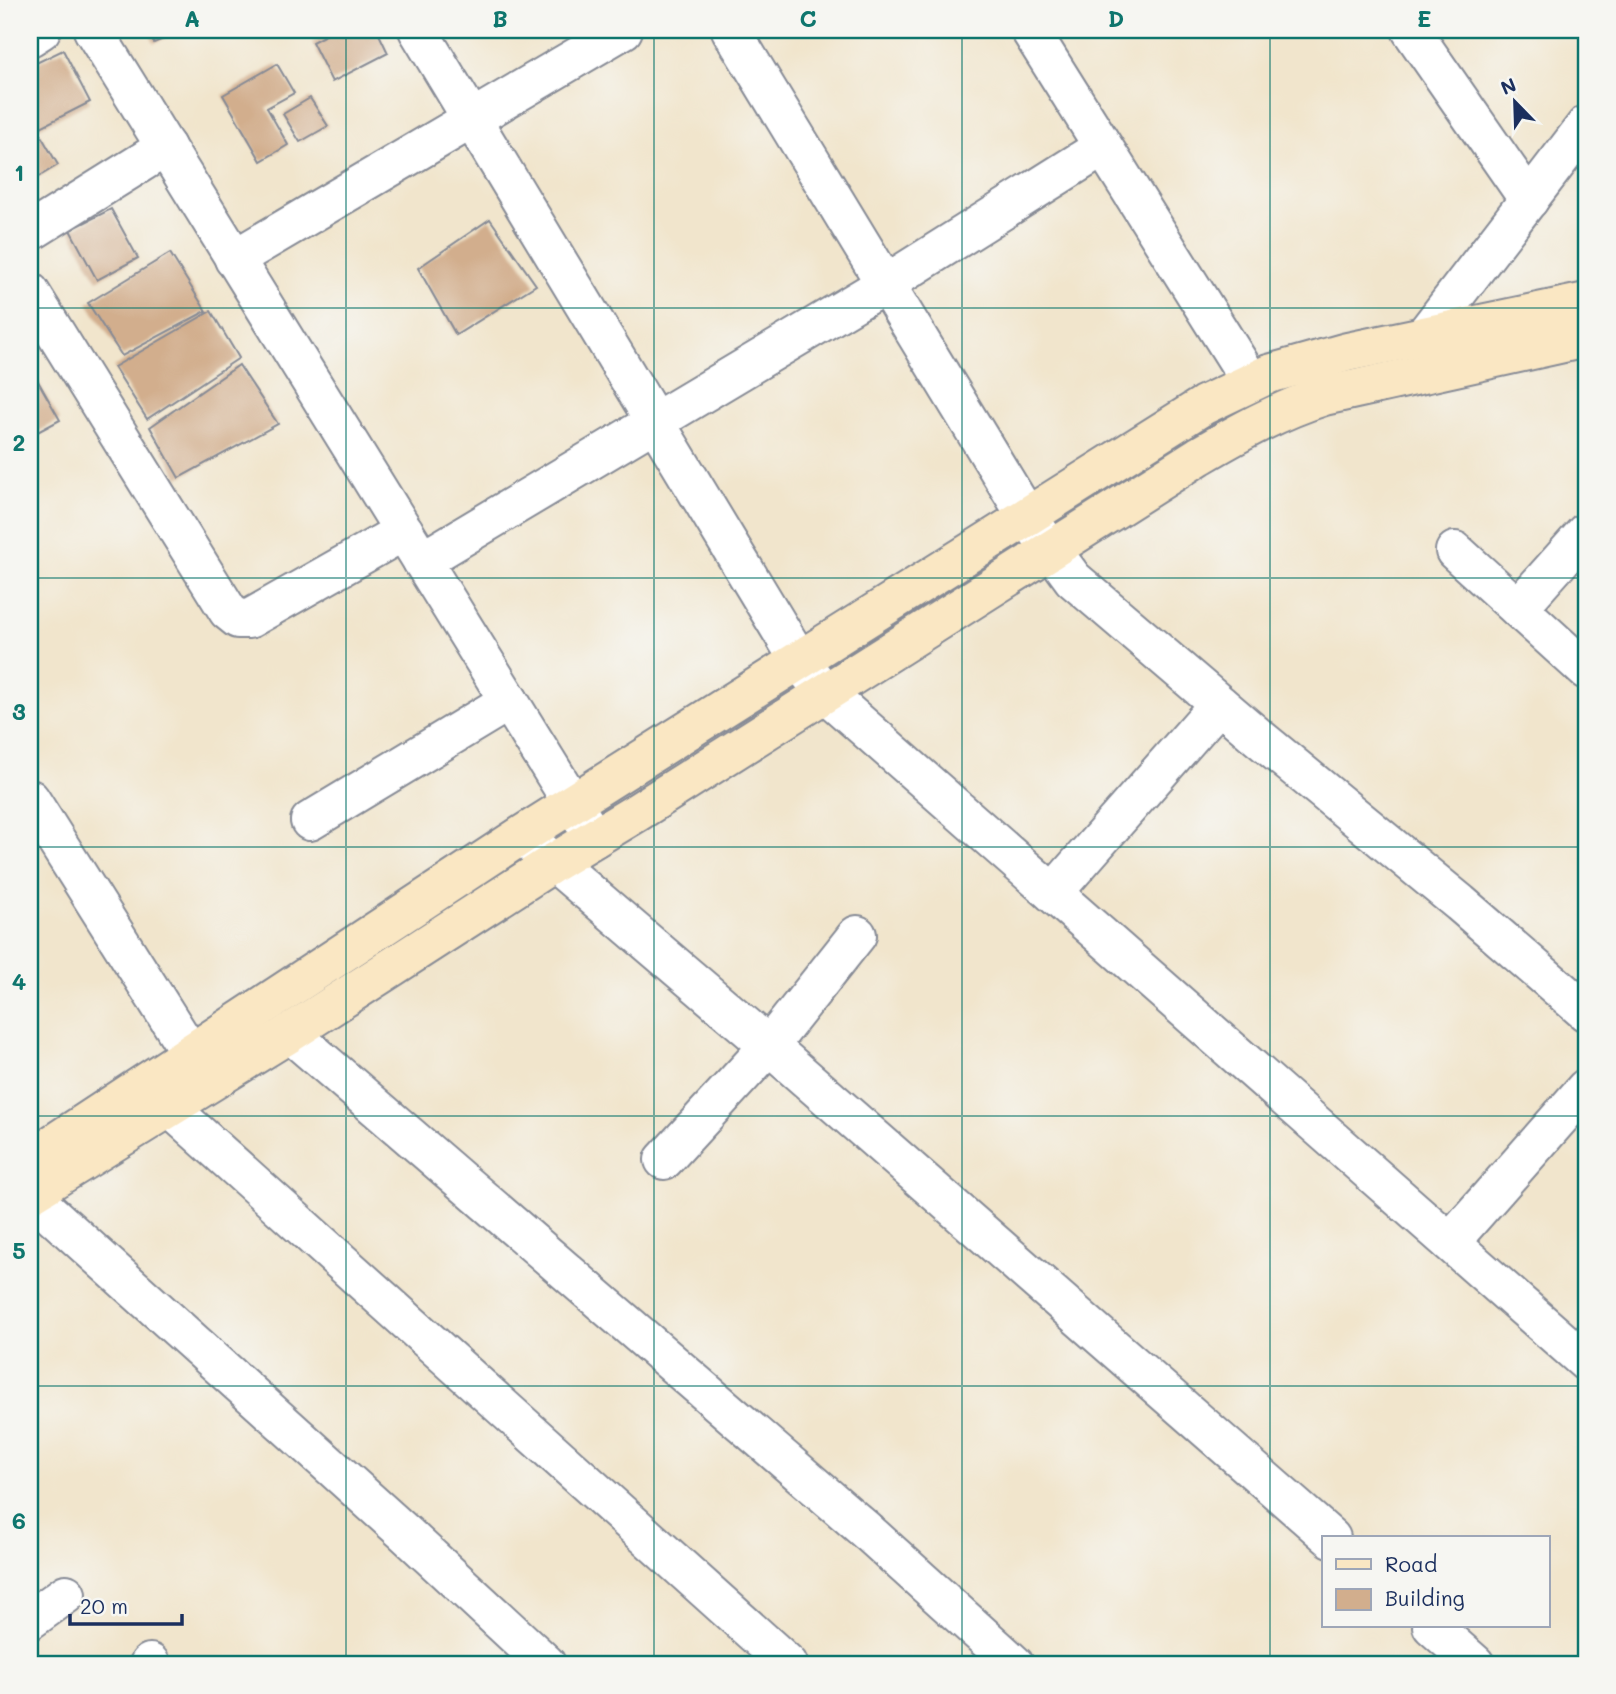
<svg xmlns="http://www.w3.org/2000/svg" width="1616" height="1694" viewBox="0 0 1616 1694" font-family="Mali,sans-serif">
	<rect width="100%" height="100%" fill="#f6f6f2"/>
	<filter id="ink" filterUnits="userSpaceOnUse"><feTurbulence type="fractalNoise" baseFrequency=".0143" numOctaves="2"/><feDisplacementMap in="SourceGraphic" scale="14" xChannelSelector="R" yChannelSelector="G"/><feConvolveMatrix kernelMatrix="1 2 1 2 8 2 1 2 1" color-interpolation-filters="sRGB"/></filter>
	<filter id="wash" filterUnits="userSpaceOnUse"><feTurbulence type="fractalNoise" baseFrequency=".00686" numOctaves="4" result="noise"/><feDisplacementMap in="SourceGraphic" scale="28" xChannelSelector="R" yChannelSelector="G"/><feGaussianBlur stdDeviation="1.57" result="paint"/><feColorMatrix in="noise" values="0 0 0 0 0 0 0 0 0 0 0 0 0 0 0 0 0 1.4 0 .05"/><feComposite in="paint" operator="in"/></filter>
	<g filter="url(#wash)">
		<rect width="100%" height="100%" fill="#f1e5cc"/>
		<g id="blocks">
			<!-- building -->
			<g fill="#d2ae8d">
				<path d="M 148,30 L 184,30 L 154,43 Z"/>
				<path d="M 335,30 L 377,30 L 388,53 L 332,82 L 312,42 Z"/>
				<path d="M 63,50 L 90,102 L 37,129 L 30,114 L 30,66 Z"/>
				<path d="M 277,64 L 294,93 L 267,108 L 288,145 L 261,161 L 223,95 Z"/>
				<path d="M 310,98 L 328,126 L 300,142 L 283,114 Z"/>
				<path d="M 40,134 L 58,165 L 30,182 L 30,140 Z"/>
				<path d="M 111,209 L 138,258 L 97,280 L 70,230 Z"/>
				<path d="M 490,219 L 536,285 L 456,335 L 418,268 Z"/>
				<path d="M 170,253 L 206,311 L 122,356 L 88,303 Z"/>
				<path d="M 211,311 L 239,358 L 147,419 L 114,367 Z"/>
				<path d="M 239,365 L 278,424 L 179,478 L 150,427 Z"/>
				<path d="M 30,367 L 60,420 L 30,436 Z"/>
			</g>
		</g>
	</g>
	<g filter="url(#ink)">
		<use href="#blocks" fill-opacity="0" stroke="#868a95" stroke-width="2"/>
		<g fill="none" stroke-linecap="round" stroke-linejoin="round">
			<defs>
				<g id="minor">
					<path d="M 93,30 L 594,838"/>
					<path d="M 418,30 L 799,660 L 824,692 L 1586,1362"/>
					<path d="M 731,30 L 1026,515 L 1073,579 L 1258,737 L 1460,903 L 1586,1012"/>
					<path d="M 1030,30 L 1251,382"/>
					<path d="M 1411,30 L 1529,200"/>
					<path d="M 30,37 L 41,30"/>
					<path d="M 30,232 L 166,147"/>
					<path d="M 234,259 L 623,30"/>
					<path d="M 30,292 L 228,611 L 238,619 L 249,619 L 404,531"/>
					<path d="M 1424,336 L 1586,125"/>
					<path d="M 1455,551 L 1586,670"/>
					<path d="M 422,561 L 884,285 L 1103,147"/>
					<path d="M 1518,608 L 1586,532"/>
					<path d="M 30,799 L 208,1081"/>
					<path d="M 310,821 L 509,701"/>
					<path d="M 530,842 L 769,1046 L 1331,1538"/>
					<path d="M 1053,893 L 1219,704"/>
					<path d="M 290,1033 L 869,1533 L 1014,1664"/>
					<path d="M 170,1108 L 788,1664"/>
					<path d="M 664,1160 L 769,1046 L 857,935"/>
					<path d="M 30,1195 L 406,1534 L 546,1664"/>
					<path d="M 1450,1242 L 1586,1088"/>
					<path d="M 30,1620 L 66,1594"/>
					<path d="M 1432,1626 L 1475,1664"/>
					<path d="M 149,1664 L 150,1663"/>
				</g>
				<g id="secondary">
					<path d="M 30,1159 L 522,835 L 1204,405 L 1269,374 L 1347,352 L 1586,302"/>
					<path d="M 30,1194 L 290,1033 L 553,863 L 636,813 L 1199,456 C 1240,432 1279,410 1324,396 L 1586,338"/>
				</g>
			</defs>
			<!-- minor casing -->
			<use href="#minor" stroke="#868a95" stroke-width="42"/>
			<!-- secondary casing -->
			<use href="#secondary" stroke="#868a95" stroke-width="42"/>
			<!-- minor -->
			<use href="#minor" stroke="#fff" stroke-width="38"/>
			<!-- secondary -->
			<use href="#secondary" stroke="#fae7c3" stroke-width="38"/>
		</g>
	</g>
	<!-- grid -->
	<path fill="none" stroke="#0f766e" stroke-width="2" stroke-opacity="0.55" d="M 346,30 L 346,1664M 654,30 L 654,1664M 962,30 L 962,1664M 1270,30 L 1270,1664M 30,308 L 1586,308M 30,578 L 1586,578M 30,847 L 1586,847M 30,1116 L 1586,1116M 30,1386 L 1586,1386"/>
	<!-- margin -->
	<rect width="1616" height="1694" fill="none" stroke="#f6f6f2" stroke-width="77"/>
	<!-- legend -->
	<rect x="1322" y="1536" width="228" height="91" fill="#f6f6f2" stroke="#9ea6b7" stroke-width="2"/>
	<rect x="1336" y="1559" width="35" height="10" fill="#fae7c3" stroke="#9ea6b7" stroke-width="2"/>
	<text x="1385" y="1572" font-size="21" fill="#1b2f5e">Road</text>
	<rect x="1336" y="1589" width="35" height="21" fill="#d2ae8d" stroke="#9ea6b7" stroke-width="2"/>
	<text x="1385" y="1606" font-size="21" fill="#1b2f5e">Building</text>
	<!-- north arrow -->
	<g transform="translate(1515 102) rotate(337)" stroke="#f6f6f2" stroke-width="5" paint-order="stroke">
	<path d="M0-5L12 26L0 18L-12 26Z" fill="#1b2f5e"/>
	<text y="-10" font-size="19" font-weight="bold" text-anchor="middle" fill="#1b2f5e">N</text>
	</g>
	<!-- scale -->
	<path d="M70 1614v10h112v-10" fill="none" stroke="#1b2f5e" stroke-width="3.5"/>
	<text x="80" y="1614" font-size="21" fill="#1b2f5e" stroke="#f6f6f2" stroke-width="5" paint-order="stroke">20 m</text>
	<rect x="38" y="38" width="1540" height="1618" fill="none" stroke="#0f766e" stroke-width="2.5"/>
	<g font-size="23" text-anchor="middle" font-weight="bold" fill="#0f766e">
		<text x="192" y="27">A</text>
		<text x="500" y="27">B</text>
		<text x="808" y="27">C</text>
		<text x="1116" y="27">D</text>
		<text x="1424" y="27">E</text>
		<text x="19" y="181">1</text>
		<text x="19" y="451">2</text>
		<text x="19" y="720">3</text>
		<text x="19" y="990">4</text>
		<text x="19" y="1259">5</text>
		<text x="19" y="1529">6</text>
	</g>
</svg>
